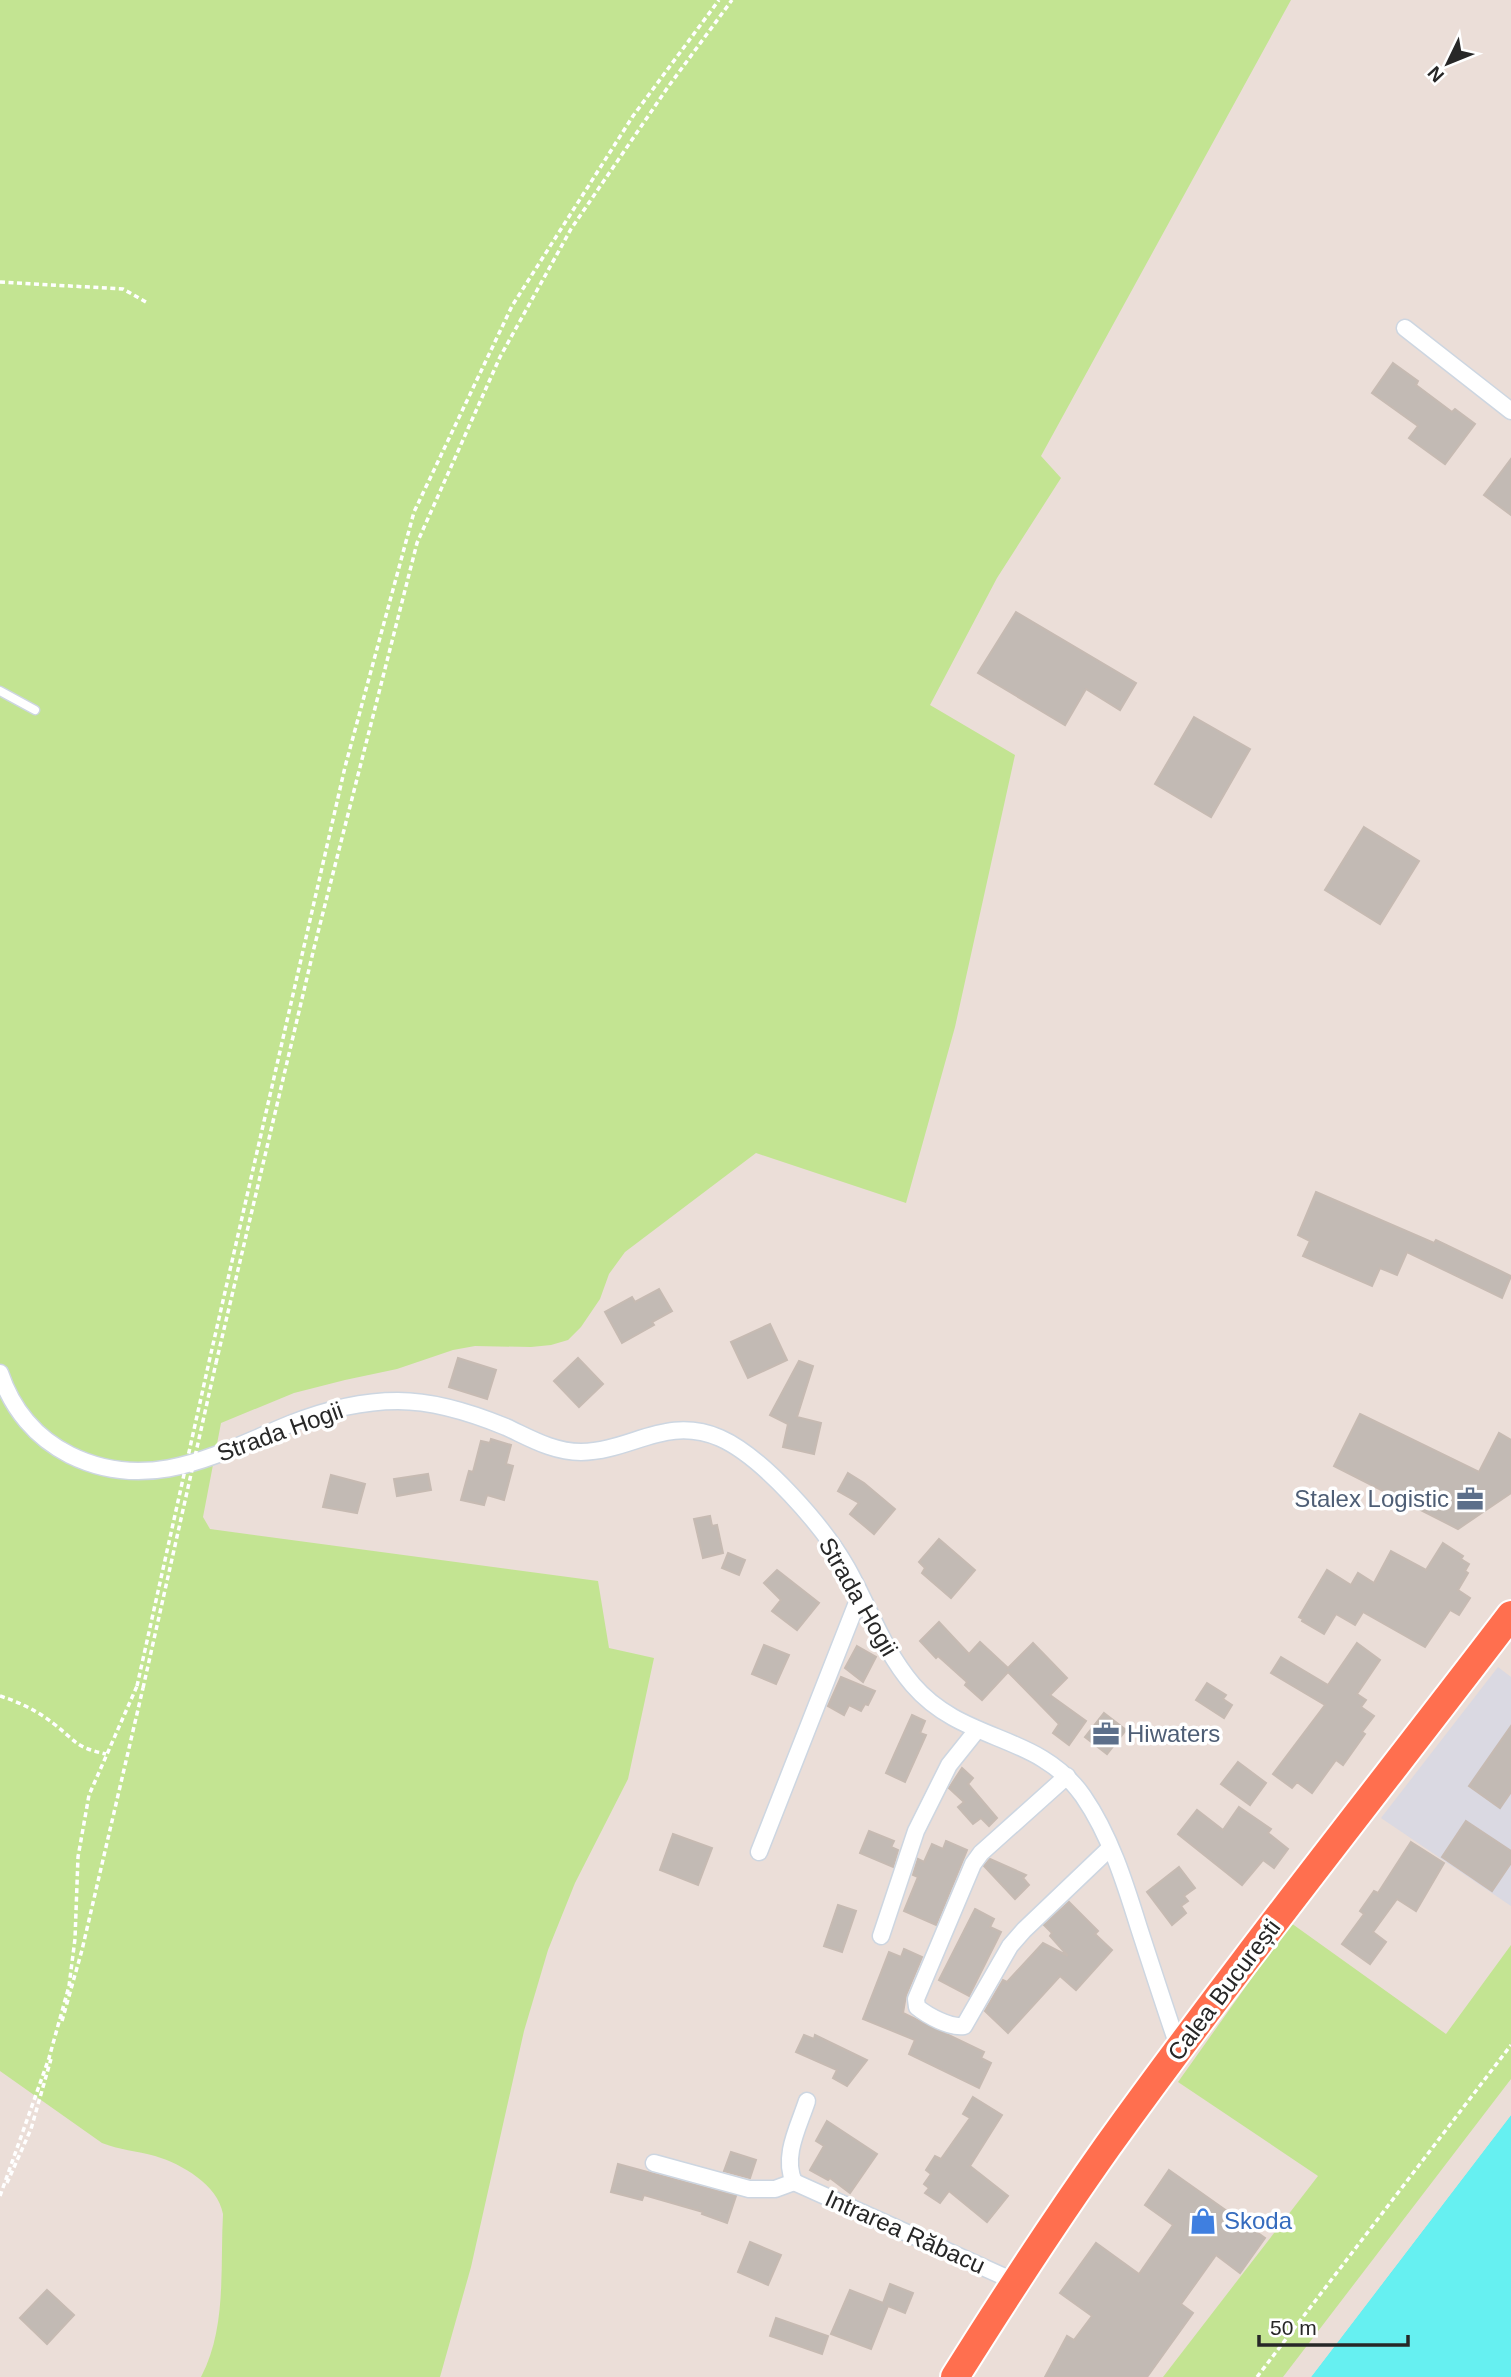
<svg xmlns="http://www.w3.org/2000/svg" width="1511" height="2377" viewBox="0 0 1511 2377" font-family="Helvetica,sans-serif">
	<rect width="100%" height="100%" fill="#ebded8"/>
	<!-- industrial -->
	<path fill="#dad9e2" d="M 1498,1667 L 1511,1677 L 1511,1906 L 1381,1818 Z"/>
	<!-- green -->
	<g fill="#c3e492">
		<path d="M 0,0 L 1291,0 L 1041,456 L 1061,478 L 997,578 L 930,705 L 1015,755 L 955,1027 L 906,1203 L 756,1153 L 625,1252 L 609,1274 L 600,1299 L 581,1327 L 568,1340 L 551,1345 L 531,1347 L 475,1346 L 453,1350 L 397,1369 L 345,1380 L 294,1393 L 221,1423 L 203,1517 L 210,1529 L 598,1581 L 609,1648 L 654,1658 L 628,1779 L 575,1883 L 548,1950 L 524,2031 L 471,2267 L 440,2377 L 201,2377 C 227,2328 220,2267 223,2214 C 218,2185 182,2164 155,2156 C 137,2151 119,2150 102,2143 L 0,2071 Z"/>
		<path d="M 1291,1923 L 1446,2034 L 1511,1945 L 1511,2079 L 1283,2377 L 1163,2377 L 1318,2176 L 1178,2082 Z"/>
	</g>
	<!-- water -->
	<path fill="#66f0f1" d="M 1511,2115 L 1511,2377 L 1311,2377 Z"/>
	<!-- pier -->
	<path fill="#ebded8" d="M 1511,2112 L 1511,2115 L 1311,2377 L 1308,2377 Z"/>
	<!-- building -->
	<g fill="#c2bab4" stroke="#c6bab2" stroke-width="2">
		<path d="M 1393,363 L 1418,381 L 1416,385 L 1452,412 L 1455,409 L 1475,424 L 1445,464 L 1409,438 L 1418,426 L 1372,393 Z"/>
		<path d="M 1511,459 L 1511,515 L 1484,495 Z"/>
		<path d="M 1016,612 L 1136,683 L 1120,710 L 1086,689 L 1065,725 L 978,673 Z"/>
		<path d="M 1194,717 L 1250,749 L 1211,817 L 1155,784 Z"/>
		<path d="M 1364,827 L 1419,861 L 1380,924 L 1325,890 Z"/>
		<path d="M 1316,1192 L 1434,1243 L 1436,1240 L 1511,1276 L 1502,1298 L 1407,1252 L 1397,1275 L 1380,1268 L 1372,1286 L 1303,1256 L 1310,1241 L 1298,1235 Z"/>
		<path d="M 659,1289 L 672,1311 L 652,1322 L 654,1325 L 622,1343 L 605,1312 L 632,1297 L 635,1302 Z"/>
		<path d="M 770,1324 L 787,1360 L 748,1378 L 731,1342 Z"/>
		<path d="M 458,1358 L 496,1370 L 487,1399 L 449,1387 Z"/>
		<path d="M 578,1358 L 603,1384 L 579,1407 L 554,1381 Z"/>
		<path d="M 799,1361 L 813,1366 L 797,1417 L 821,1423 L 814,1454 L 783,1447 L 788,1424 L 770,1415 Z"/>
		<path d="M 1360,1414 L 1479,1472 L 1499,1433 L 1511,1440 L 1511,1493 L 1458,1529 L 1334,1466 Z"/>
		<path d="M 491,1439 L 511,1445 L 506,1464 L 513,1466 L 504,1500 L 487,1495 L 484,1505 L 461,1500 L 469,1471 L 473,1472 L 481,1441 L 490,1443 Z"/>
		<path d="M 848,1473 L 864,1483 L 895,1509 L 874,1534 L 850,1514 L 859,1503 L 838,1491 Z"/>
		<path d="M 428,1474 L 431,1490 L 397,1496 L 394,1479 Z"/>
		<path d="M 331,1475 L 365,1484 L 357,1513 L 323,1507 Z"/>
		<path d="M 710,1516 L 712,1526 L 717,1525 L 723,1553 L 703,1558 L 694,1519 Z"/>
		<path d="M 939,1539 L 975,1570 L 951,1598 L 922,1573 L 925,1568 L 919,1562 Z"/>
		<path d="M 1443,1543 L 1463,1556 L 1461,1559 L 1469,1564 L 1465,1571 L 1468,1573 L 1458,1590 L 1470,1598 L 1459,1615 L 1450,1610 L 1425,1647 L 1363,1612 L 1355,1625 L 1336,1614 L 1324,1634 L 1302,1621 L 1303,1619 L 1299,1617 L 1327,1570 L 1351,1585 L 1358,1573 L 1374,1583 L 1391,1551 L 1426,1570 Z"/>
		<path d="M 728,1553 L 745,1560 L 739,1575 L 722,1568 Z"/>
		<path d="M 777,1570 L 819,1603 L 797,1630 L 772,1611 L 781,1600 L 764,1583 Z"/>
		<path d="M 939,1622 L 969,1654 L 980,1642 L 1008,1668 L 1033,1643 L 1067,1678 L 1050,1695 L 1086,1721 L 1069,1745 L 1053,1733 L 1059,1724 L 1008,1672 L 982,1700 L 965,1685 L 967,1682 L 938,1656 L 936,1658 L 920,1641 Z"/>
		<path d="M 1357,1643 L 1380,1660 L 1357,1694 L 1366,1700 L 1361,1707 L 1374,1716 L 1362,1732 L 1365,1734 L 1343,1765 L 1336,1760 L 1312,1793 L 1297,1782 L 1292,1788 L 1273,1774 L 1325,1705 L 1271,1673 L 1281,1657 L 1328,1685 Z"/>
		<path d="M 764,1645 L 789,1655 L 776,1684 L 752,1674 Z"/>
		<path d="M 857,1646 L 876,1657 L 863,1682 L 845,1668 Z"/>
		<path d="M 841,1677 L 875,1691 L 868,1705 L 865,1704 L 861,1711 L 849,1705 L 844,1715 L 828,1706 Z"/>
		<path d="M 1207,1683 L 1226,1695 L 1223,1699 L 1232,1705 L 1224,1718 L 1196,1700 Z"/>
		<path d="M 1104,1713 L 1126,1730 L 1107,1754 L 1085,1737 Z"/>
		<path d="M 912,1715 L 925,1721 L 920,1733 L 926,1735 L 905,1782 L 886,1773 Z"/>
		<path d="M 1511,1726 L 1511,1792 L 1500,1808 L 1469,1786 Z"/>
		<path d="M 1238,1762 L 1266,1783 L 1250,1805 L 1221,1784 Z"/>
		<path d="M 962,1768 L 973,1778 L 968,1784 L 997,1818 L 989,1826 L 981,1818 L 973,1824 L 958,1807 L 964,1802 L 949,1788 Z"/>
		<path d="M 1239,1807 L 1271,1829 L 1268,1833 L 1288,1849 L 1274,1868 L 1263,1860 L 1242,1885 L 1178,1834 L 1197,1810 L 1223,1830 Z"/>
		<path d="M 1466,1821 L 1511,1851 L 1511,1863 L 1492,1891 L 1442,1857 Z"/>
		<path d="M 869,1831 L 894,1841 L 891,1847 L 898,1850 L 893,1867 L 860,1853 Z"/>
		<path d="M 673,1834 L 712,1848 L 698,1885 L 660,1870 Z"/>
		<path d="M 946,1841 L 967,1850 L 936,1925 L 904,1911 L 918,1877 L 913,1875 L 918,1859 L 924,1862 L 932,1844 L 943,1849 Z"/>
		<path d="M 1411,1842 L 1444,1863 L 1416,1911 L 1397,1899 L 1373,1932 L 1386,1942 L 1370,1964 L 1342,1944 L 1364,1914 L 1360,1911 L 1374,1891 L 1378,1893 Z"/>
		<path d="M 990,1859 L 1026,1875 L 1023,1878 L 1029,1885 L 1015,1899 L 984,1866 Z"/>
		<path d="M 1179,1867 L 1195,1888 L 1184,1896 L 1188,1901 L 1181,1906 L 1186,1913 L 1172,1925 L 1147,1892 Z"/>
		<path d="M 1069,1902 L 1098,1931 L 1095,1934 L 1112,1950 L 1076,1990 L 1060,1976 L 1008,2033 L 985,2011 L 1003,1980 L 1007,1982 L 1043,1943 L 1068,1956 L 1050,1936 L 1052,1933 L 1044,1925 Z"/>
		<path d="M 838,1905 L 856,1911 L 842,1952 L 824,1946 Z"/>
		<path d="M 975,1909 L 994,1919 L 990,1927 L 1001,1932 L 969,1996 L 939,1980 Z"/>
		<path d="M 904,1949 L 922,1957 L 906,1995 L 903,2013 L 984,2052 L 981,2058 L 991,2063 L 979,2088 L 909,2054 L 915,2040 L 863,2019 L 889,1952 L 901,1957 Z"/>
		<path d="M 804,2035 L 814,2039 L 815,2035 L 867,2060 L 847,2086 L 833,2078 L 837,2070 L 796,2052 Z"/>
		<path d="M 973,2097 L 1002,2115 L 970,2166 L 1008,2196 L 987,2222 L 949,2191 L 940,2203 L 925,2193 L 929,2188 L 924,2184 L 931,2174 L 926,2170 L 935,2156 L 941,2159 L 970,2118 L 963,2114 Z"/>
		<path d="M 827,2121 L 877,2154 L 850,2193 L 830,2178 L 828,2180 L 810,2170 L 824,2146 L 816,2141 Z"/>
		<path d="M 731,2152 L 756,2160 L 750,2178 L 724,2171 Z"/>
		<path d="M 618,2164 L 736,2196 L 727,2223 L 702,2214 L 703,2212 L 644,2195 L 642,2200 L 611,2192 Z"/>
		<path d="M 1169,2170 L 1265,2238 L 1240,2273 L 1216,2255 L 1181,2304 L 1193,2313 L 1147,2377 L 1045,2377 L 1067,2336 L 1074,2340 L 1092,2316 L 1060,2293 L 1096,2243 L 1139,2274 L 1173,2225 L 1145,2205 Z"/>
		<path d="M 750,2242 L 781,2255 L 768,2285 L 738,2272 Z"/>
		<path d="M 890,2284 L 913,2293 L 905,2313 L 888,2306 L 871,2349 L 831,2334 L 850,2290 L 883,2303 Z"/>
		<path d="M 47,2290 L 74,2315 L 47,2344 L 20,2318 Z"/>
		<path d="M 776,2318 L 828,2336 L 822,2354 L 770,2336 Z"/>
	</g>
	<g fill="none" stroke-linecap="round" stroke-linejoin="round">
		<defs>
			<path id="lane" d="M 0,691 L 35,710"/>
			<g id="street">
				<path d="M 1405,328 L 1511,411"/>
				<path d="M 0,1373 C 12,1409 36,1438 70,1455 C 149,1494 217,1454 290,1424 C 325,1410 361,1401 398,1401 C 435,1401 472,1413 506,1427 C 530,1438 553,1452 581,1452 C 632,1451 666,1415 720,1438 C 763,1457 824,1527 847,1568 C 869,1607 883,1650 913,1685 C 964,1744 1038,1732 1083,1796 C 1110,1835 1125,1883 1139,1928 C 1152,1968 1165,2008 1179,2049"/>
				<path d="M 1067,1776 L 981,1853 L 973,1864 L 916,1999 L 917,2007 C 928,2016 950,2028 964,2026 L 1010,1946 L 1024,1930 L 1110,1848"/>
				<path d="M 759,1852 L 860,1595"/>
				<path d="M 881,1936 L 916,1831 L 949,1765 L 977,1730"/>
				<path d="M 654,2163 L 749,2189 L 775,2189 L 794,2182"/>
				<path d="M 794,2182 L 1016,2282"/>
				<path d="M 794,2182 C 782,2156 799,2126 807,2101"/>
			</g>
			<path id="highway" d="M 955,2377 C 1004,2299 1054,2222 1107,2147 C 1237,1966 1376,1792 1511,1615"/>
		</defs>
		<!-- lane casing -->
		<use href="#lane" stroke="#cdd6e1" stroke-width="11"/>
		<!-- street casing -->
		<use href="#street" stroke="#cdd6e1" stroke-width="19"/>
		<!-- highway casing -->
		<use href="#highway" stroke="#fff" stroke-width="32"/>
		<!-- path -->
		<g stroke="#fff" stroke-width="3.5" stroke-dasharray="5 3.5" stroke-linecap="butt">
			<path d="M 0,282 L 123,289 L 146,302"/>
			<path d="M 209,1362 L 345,767 L 414,512 L 512,306 L 633,116 L 719,0"/>
			<path d="M 216,1363 L 314,948 L 417,543 L 500,357 L 571,229 L 668,87 L 732,0"/>
			<path d="M 0,1696 C 19,1702 38,1711 54,1724 C 77,1742 75,1747 106,1754"/>
			<path d="M 62,2021 L 82,1950 L 143,1688"/>
			<path d="M 7,2183 L 31,2129 L 51,2059"/>
			<path d="M 0,2196 L 49,2058 L 69,1986 L 75,1939 L 78,1857 L 89,1795 L 137,1686"/>
			<path d="M 1257,2377 L 1511,2045"/>
		</g>
		<!-- lane -->
		<use href="#lane" stroke="#fff" stroke-width="8"/>
		<!-- street -->
		<use href="#street" stroke="#fff" stroke-width="16"/>
		<!-- highway -->
		<use href="#highway" stroke="#ff6f4f" stroke-width="28"/>
		<!-- path-bridge -->
		<g stroke="#fff" stroke-width="3.5" stroke-dasharray="5 3.5" stroke-linecap="butt">
			<path d="M 137,1686 L 209,1362"/>
			<path d="M 143,1688 L 216,1363"/>
		</g>
	</g>
	<!-- icons -->
	<defs>
		<symbol id="office-bare" viewBox="-9 -9 18 18"><path d="M-6-3h4V-5.5h4V-3h4V5H-6ZM-1-4.5V-3h2v-1.5ZM-6 0V1H6V0Z" fill="#5c6f8a" stroke="#fff" stroke-width="2.5" paint-order="stroke"/></symbol>
		<symbol id="shop-bare" viewBox="-9 -9 18 18"><path d="M-5-2.5h2.3a2.7 3.5 0 0 1 5.4 0H5L5.5 6h-11ZM-1.5-2.5h3a1.5 2.3 0 0 0-3 0Z" fill="#3f7fe0" stroke="#fff" stroke-width="2.5" paint-order="stroke"/></symbol>
	</defs>
	<g fill-rule="evenodd">
		<use href="#office-bare" x="1451" y="1480" width="38" height="38"/>
		<use href="#office-bare" x="1087" y="1715" width="38" height="38"/>
		<use href="#shop-bare" x="1184" y="2202" width="38" height="38"/>
	</g>
	<g text-anchor="middle" stroke-width="7" stroke-linejoin="round" paint-order="stroke">
		<!-- street labels -->
		<g font-size="24" fill="#272727" stroke="#fff">
			<text transform="translate(280 1432) rotate(-20)" y="8">Strada Hogii</text>
			<text transform="translate(858 1597) rotate(60)" y="8">Strada Hogii</text>
			<text transform="translate(1224 1990) rotate(-53)" y="8">Calea București</text>
			<text transform="translate(905 2232) rotate(24)" y="8">Intrarea Răbacu</text>
		</g>
		<!-- service labels -->
		<g font-size="24" fill="#4e5e75" stroke="#fff" text-anchor="end">
			<text x="1449" y="1507">Stalex Logistic</text>
			<text x="1127" y="1742" text-anchor="start">Hiwaters</text>
		</g>
		<!-- shop labels -->
		<g font-size="24" fill="#366cbe" stroke="#fff" text-anchor="start">
			<text x="1224" y="2229">Skoda</text>
		</g>
	</g>
	<!-- north arrow -->
	<g transform="translate(1448 63) rotate(227)" stroke="#ffffff" stroke-width="5" paint-order="stroke">
	<path d="M0-5L12 26L0 18L-12 26Z" fill="#272727"/>
	<text y="-10" font-size="19" font-weight="bold" text-anchor="middle" fill="#272727">N</text>
	</g>
	<!-- scale -->
	<path d="M1259 2335v10h149v-10" fill="none" stroke="#272727" stroke-width="3.5"/>
	<text x="1270" y="2335" font-size="21" fill="#272727" stroke="#ffffff" stroke-width="5" paint-order="stroke">50 m</text>
</svg>
